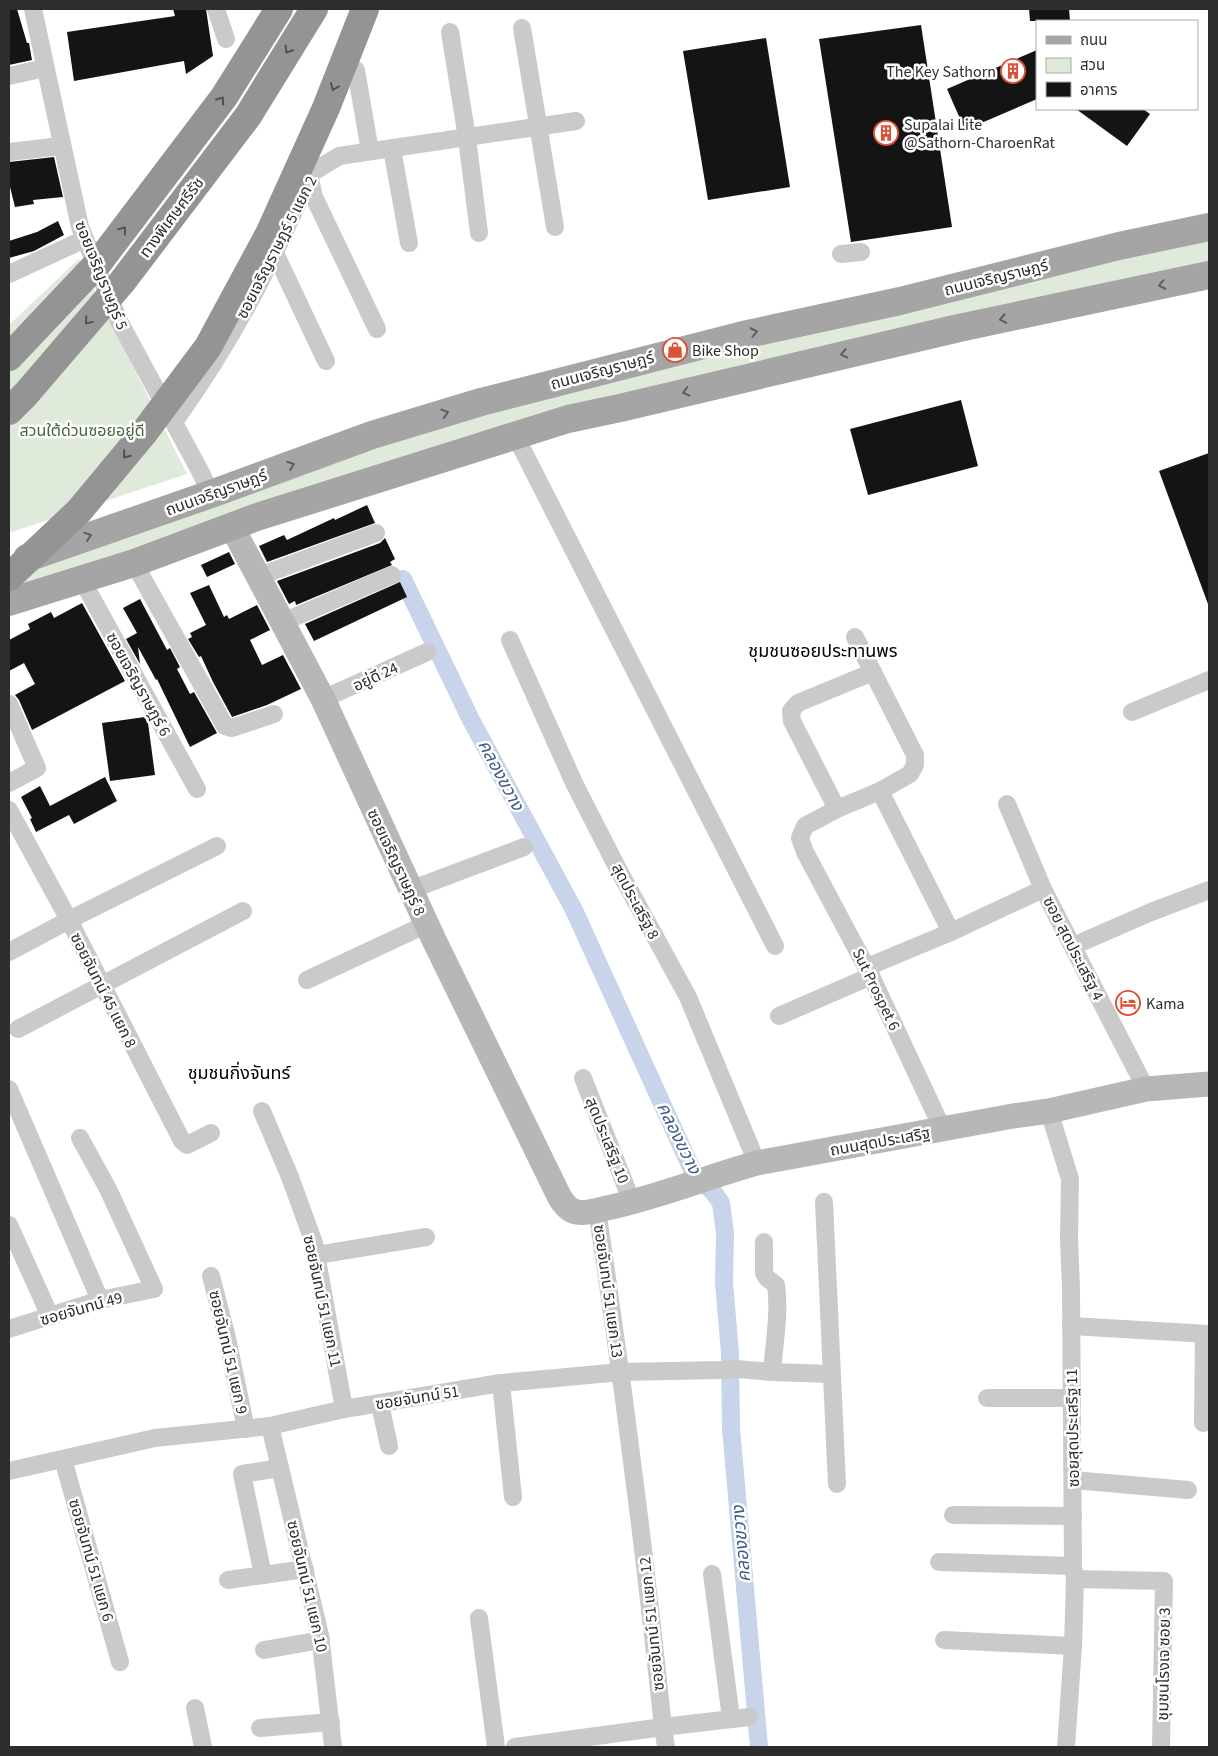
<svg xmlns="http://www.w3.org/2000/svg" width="1218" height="1756" viewBox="0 0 1218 1756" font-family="'Source Sans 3','Noto Sans Thai',sans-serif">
	<rect width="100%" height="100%" fill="#fff"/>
	<!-- green -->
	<g fill="#dfeada">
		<path d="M 1209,240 L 1209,262 L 819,349 L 9,592 L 9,572 L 424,426 L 682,359 Z"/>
		<path d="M 79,259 L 187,474 L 9,533 L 9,325 Z"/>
	</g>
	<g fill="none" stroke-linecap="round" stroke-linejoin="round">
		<!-- canal -->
		<path stroke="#c7d4e9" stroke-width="18" d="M 403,579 L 471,720 L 574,910 L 694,1174 L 714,1193 L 721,1203 L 725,1233 L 724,1283 L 730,1353 L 731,1428 L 759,1747"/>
	</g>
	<!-- building -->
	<g fill="#141414">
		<path d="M 9,9 L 17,9 L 27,43 L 29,43 L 32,60 L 9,65 Z"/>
		<path d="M 173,9 L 206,9 L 213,56 L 186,74 L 184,61 L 74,81 L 67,32 L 175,16 Z"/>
		<path d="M 1029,9 L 1069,9 L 1070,21 L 1030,21 Z"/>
		<path d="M 921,25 L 952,227 L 851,242 L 819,39 Z"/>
		<path d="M 766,38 L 790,187 L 708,200 L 683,51 Z"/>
		<path d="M 1037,50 L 1037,99 L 965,130 L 947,89 Z"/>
		<path d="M 1076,109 L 1143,109 L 1150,114 L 1127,146 Z"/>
		<path d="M 54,157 L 63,197 L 33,200 L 34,204 L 15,207 L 9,183 L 9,162 Z"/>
		<path d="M 58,221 L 64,235 L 34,251 L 9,258 L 9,241 L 37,232 Z"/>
		<path d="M 961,400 L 978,466 L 868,495 L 850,429 Z"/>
		<path d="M 1209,453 L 1209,604 L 1208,604 L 1159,471 Z"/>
		<path d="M 367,505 L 375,523 L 267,562 L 259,546 L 284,535 L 287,540 L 334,518 L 335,520 Z"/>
		<path d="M 385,538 L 395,559 L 390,562 L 392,565 L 296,605 L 295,601 L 289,604 L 277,581 L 380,543 Z"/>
		<path d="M 229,552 L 235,564 L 207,577 L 201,565 Z"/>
		<path d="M 400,582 L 407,597 L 314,641 L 305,624 Z"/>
		<path d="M 209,585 L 224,617 L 227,615 L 229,619 L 257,605 L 270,630 L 250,640 L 262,665 L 283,655 L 301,689 L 267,705 L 232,717 L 213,682 L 201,656 L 199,657 L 188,639 L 192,637 L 190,633 L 206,625 L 190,593 Z"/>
		<path d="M 140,599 L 167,650 L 170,648 L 180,667 L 177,669 L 190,694 L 194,692 L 217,733 L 190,747 L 157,679 L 156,680 L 138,647 L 140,664 L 126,639 L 137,633 L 123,608 Z"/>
		<path d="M 82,603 L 125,681 L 32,730 L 19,700 L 15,695 L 35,684 L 24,663 L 9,671 L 9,640 L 30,629 L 28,624 L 51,612 L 54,618 Z"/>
		<path d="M 145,717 L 148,723 L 155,775 L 110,781 L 102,723 Z"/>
		<path d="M 105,777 L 117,801 L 74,824 L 69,815 L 36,832 L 30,819 L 32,818 L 21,797 L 40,786 L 50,806 Z"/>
	</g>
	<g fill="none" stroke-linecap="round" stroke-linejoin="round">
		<!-- street -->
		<g stroke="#cacaca" stroke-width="18">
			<path d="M 33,9 L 80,227 L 119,321 L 200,471 L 211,494"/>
			<path d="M 216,9 L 226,39"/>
			<path d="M 522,28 L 555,227"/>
			<path d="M 450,32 L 467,138 L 479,233"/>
			<path d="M 356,70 L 370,151"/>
			<path d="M 9,76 L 45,68"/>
			<path d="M 392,149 L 409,243"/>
			<path d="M 9,152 L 61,146"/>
			<path d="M 310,179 L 314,197 L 377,329"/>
			<path d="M 275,253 L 326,361"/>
			<path d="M 841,254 L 861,252"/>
			<path d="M 9,274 L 85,239"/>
			<path d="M 174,422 C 210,372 243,317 270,262 C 285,232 298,201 313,172 L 339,156 L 576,121"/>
			<path d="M 515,435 L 775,946"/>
			<path d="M 134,563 L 225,726 L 232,728 L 274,714"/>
			<path d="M 257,577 L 376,533"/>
			<path d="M 82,580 L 197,789"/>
			<path d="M 283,622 L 392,575"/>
			<path d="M 855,637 L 915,755 L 915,765 L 910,774 L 880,791 L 837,809 L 805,826 L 800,838 L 805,852 L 871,976 L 943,1130"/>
			<path d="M 510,640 L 575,785 L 618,869 L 688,997 L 757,1163"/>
			<path d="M 323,699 L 427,652"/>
			<path d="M 9,704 L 37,768 L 9,783"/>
			<path d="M 1132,712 L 1209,680"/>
			<path d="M 880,791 L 951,932"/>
			<path d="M 1007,804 L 1043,889 L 1146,1089"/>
			<path d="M 837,809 L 792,721 L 791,711 L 798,703 L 873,672"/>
			<path d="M 9,810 L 69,920 L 182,1141 L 187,1145 L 211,1133"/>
			<path d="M 410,890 L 524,847"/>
			<path d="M 1073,946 L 1151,912 L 1209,890"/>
			<path d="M 9,952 L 69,920 L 217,846"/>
			<path d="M 867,967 L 951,932 L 1043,889"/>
			<path d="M 307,980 L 427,924"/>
			<path d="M 779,1016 L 871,976"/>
			<path d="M 18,1029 L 243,911"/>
			<path d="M 583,1078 L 632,1202"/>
			<path d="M 9,1089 L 100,1300"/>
			<path d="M 262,1111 L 290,1177 L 314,1243 L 344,1409"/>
			<path d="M 1049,1111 L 1070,1179 L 1069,1238 L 1071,1288 L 1073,1566 L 1075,1579 L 1073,1646 L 1066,1747"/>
			<path d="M 824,1202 L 837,1484"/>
			<path d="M 9,1225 L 50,1316"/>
			<path d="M 764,1242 L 764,1273 L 767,1278 L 776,1285 C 780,1313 774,1344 772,1372"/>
			<path d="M 317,1255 L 426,1237"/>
			<path d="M 211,1276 L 227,1338 L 246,1429"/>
			<path d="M 1071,1326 L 1209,1334"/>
			<path d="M 9,1329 L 100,1300 L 154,1289 L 108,1189 L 80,1138"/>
			<path d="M 501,1383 L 513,1497"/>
			<path d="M 987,1398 L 1072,1398"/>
			<path d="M 380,1404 L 389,1446"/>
			<path d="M 1203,1423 L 1204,1334"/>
			<path d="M 270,1426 L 320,1635 L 333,1747"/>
			<path d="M 63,1459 L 120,1662"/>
			<path d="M 9,1471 L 155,1438 L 270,1426 L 344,1409 L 501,1383 L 621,1372 L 721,1370 L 737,1369 L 772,1372 L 831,1374"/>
			<path d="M 1073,1480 L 1188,1490"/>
			<path d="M 953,1515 L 1073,1516"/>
			<path d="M 939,1562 L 1073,1566"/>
			<path d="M 712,1574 L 731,1718"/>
			<path d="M 263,1575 L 242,1474 L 280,1468"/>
			<path d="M 1075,1579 L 1164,1581 L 1161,1747"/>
			<path d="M 228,1580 L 305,1569"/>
			<path d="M 479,1618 L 496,1747"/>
			<path d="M 944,1640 L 1073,1646"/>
			<path d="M 264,1650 L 321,1640"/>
			<path d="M 195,1708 L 203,1747"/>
			<path d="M 260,1728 L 331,1722"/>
			<path d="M 515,1747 L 663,1727 C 645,1554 623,1382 597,1210"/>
			<path d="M 666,1747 L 663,1727 L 749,1717"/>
		</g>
		<!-- secondary -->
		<path stroke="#b7b7b7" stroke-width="25" d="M 232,527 L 323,699 L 434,940 L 560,1198 C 564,1204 569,1211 577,1212 C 586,1214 598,1210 607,1208 C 658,1197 707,1177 757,1163 L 1013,1116 L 1049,1111 L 1146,1089 L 1209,1084"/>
		<!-- primary -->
		<g stroke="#a5a5a5" stroke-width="28">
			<path d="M 27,558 L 211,494 L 372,435 L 481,402 L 743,335 L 900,301 L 1119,246 L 1209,227"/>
			<path d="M 9,602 L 134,563 L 257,517 L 568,419 L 620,408 L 959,328 L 1209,275"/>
		</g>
		<!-- highway-bridge -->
		<g stroke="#949494" stroke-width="28">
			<path d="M 9,357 L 99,262 L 224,97 L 279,9"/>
			<path d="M 9,411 L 26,394 L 122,282 L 248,116 L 314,9"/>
			<path d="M 9,577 L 79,511 L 143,434 L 208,347 L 269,234 L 326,108 L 365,9"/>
		</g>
	</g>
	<!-- one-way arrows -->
	<defs><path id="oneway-chevron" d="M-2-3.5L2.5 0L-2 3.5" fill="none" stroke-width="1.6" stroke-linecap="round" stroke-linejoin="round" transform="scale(1.25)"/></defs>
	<g stroke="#515151">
		<use href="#oneway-chevron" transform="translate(288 50) rotate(122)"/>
		<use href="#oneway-chevron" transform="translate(334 87) rotate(112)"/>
		<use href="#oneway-chevron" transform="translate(221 100) rotate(-54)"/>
		<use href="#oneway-chevron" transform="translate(123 230) rotate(-53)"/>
		<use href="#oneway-chevron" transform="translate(88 321) rotate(130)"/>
		<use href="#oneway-chevron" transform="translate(126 455) rotate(129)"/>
	</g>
	<g stroke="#5d5d5d">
		<use href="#oneway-chevron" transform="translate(1162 285) rotate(168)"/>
		<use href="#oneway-chevron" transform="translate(1003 319) rotate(169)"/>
		<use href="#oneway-chevron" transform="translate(754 332) rotate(-12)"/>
		<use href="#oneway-chevron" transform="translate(844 354) rotate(167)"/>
		<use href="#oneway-chevron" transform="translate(686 392) rotate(166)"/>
		<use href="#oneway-chevron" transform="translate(445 413) rotate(-17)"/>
		<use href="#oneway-chevron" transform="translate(291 465) rotate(-20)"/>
		<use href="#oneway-chevron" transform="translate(88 536) rotate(-19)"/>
	</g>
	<!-- icons -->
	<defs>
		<symbol id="building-ring" viewBox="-11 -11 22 22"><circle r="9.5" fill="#fff" stroke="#dc5236" stroke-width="1.5"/><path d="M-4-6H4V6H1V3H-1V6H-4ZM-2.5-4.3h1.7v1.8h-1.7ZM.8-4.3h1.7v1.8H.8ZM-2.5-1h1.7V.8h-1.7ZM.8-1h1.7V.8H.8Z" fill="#dc5236"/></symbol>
		<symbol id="shop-ring" viewBox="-11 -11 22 22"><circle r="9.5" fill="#fff" stroke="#dc5236" stroke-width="1.5"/><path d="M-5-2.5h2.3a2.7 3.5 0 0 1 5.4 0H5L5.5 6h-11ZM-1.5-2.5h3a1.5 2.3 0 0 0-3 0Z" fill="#dc5236"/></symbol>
		<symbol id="hotel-ring" viewBox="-11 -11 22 22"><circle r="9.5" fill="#fff" stroke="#dc5236" stroke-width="1.5"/><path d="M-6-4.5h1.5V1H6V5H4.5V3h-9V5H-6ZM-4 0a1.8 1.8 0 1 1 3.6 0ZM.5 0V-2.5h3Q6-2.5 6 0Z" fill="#dc5236"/></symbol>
	</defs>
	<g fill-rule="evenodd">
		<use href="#building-ring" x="999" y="57" width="28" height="28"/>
		<use href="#building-ring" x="872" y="119" width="28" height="28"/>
		<use href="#shop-ring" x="661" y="336" width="28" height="28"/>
		<use href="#hotel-ring" x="1114" y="989" width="28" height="28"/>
	</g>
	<g text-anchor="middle" stroke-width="5" stroke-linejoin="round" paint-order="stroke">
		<!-- poi labels -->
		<g font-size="16" fill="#2d2d2d" stroke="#fff" text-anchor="start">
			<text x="996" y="77" text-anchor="end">The Key Sathorn</text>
			<text x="904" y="130">Supalai Lite<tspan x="904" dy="18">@Sathorn-CharoenRat</tspan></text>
			<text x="692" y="356">Bike Shop</text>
			<text x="1146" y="1009">Kama</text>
		</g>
		<!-- street labels -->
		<g font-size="16" fill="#2d2d2d" stroke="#fff">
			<text transform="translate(171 217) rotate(-53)" y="6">ทางพิเศษศรีรัช</text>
			<text transform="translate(276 247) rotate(-63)" y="6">ซอยเจริญราษฎร์ 5 แยก 2</text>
			<text transform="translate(102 275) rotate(68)" y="6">ซอยเจริญราษฎร์ 5</text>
			<text transform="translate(996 277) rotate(-14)" y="6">ถนนเจริญราษฎร์</text>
			<text transform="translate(602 370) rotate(-15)" y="6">ถนนเจริญราษฎร์</text>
			<text transform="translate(216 492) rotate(-20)" y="6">ถนนเจริญราษฎร์</text>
			<text transform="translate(375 676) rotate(-25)" y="6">อยู่ดี 24</text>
			<text transform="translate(139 684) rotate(61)" y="6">ซอยเจริญราษฎร์ 6</text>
			<text transform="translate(397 862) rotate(65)" y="6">ซอยเจริญราษฎร์ 8</text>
			<text transform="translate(636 901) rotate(62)" y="6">สุดประเสริฐ 8</text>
			<text transform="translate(1074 948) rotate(63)" y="6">ซอย สุดประเสริฐ 4</text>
			<text transform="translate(877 989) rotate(64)" y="6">Sut Prospet 6</text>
			<text transform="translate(104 990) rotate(63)" y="6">ซอยจันทน์ 45 แยก 8</text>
			<text transform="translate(608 1140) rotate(68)" y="6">สุดประเสริฐ 10</text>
			<text transform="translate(880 1141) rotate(-10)" y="6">ถนนสุดประเสริฐ</text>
			<text transform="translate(609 1291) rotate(82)" y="6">ซอยจันทน์ 51 แยก 13</text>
			<text transform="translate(323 1301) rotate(78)" y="6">ซอยจันทน์ 51 แยก 11</text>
			<text transform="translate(81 1308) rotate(-16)" y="6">ซอยจันทน์ 49</text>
			<text transform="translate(229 1352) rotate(77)" y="6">ซอยจันทน์ 51 แยก 9</text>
			<text transform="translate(417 1397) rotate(-9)" y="6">ซอยจันทน์ 51</text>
			<text transform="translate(1072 1428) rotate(-91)" y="6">ซอยสุดประเสริฐ 11</text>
			<text transform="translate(92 1560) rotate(74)" y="6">ซอยจันทน์ 51 แยก 6</text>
			<text transform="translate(308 1586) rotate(77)" y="6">ซอยจันทน์ 51 แยก 10</text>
			<text transform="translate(651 1624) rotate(-96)" y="6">ซอยจันทน์ 51 แยก 12</text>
			<text transform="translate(1163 1664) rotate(-89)" y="6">ชุมชนโรงเจ ซอย 3</text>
		</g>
		<!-- park labels -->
		<g font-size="16" fill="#46663c" stroke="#fff">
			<text x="82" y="436">สวนใต้ด่วนซอยอยู่ดี</text>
		</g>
		<!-- neighbourhood labels -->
		<g font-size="18" fill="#000" stroke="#fff">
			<text x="823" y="657">ชุมชนซอยประทานพร</text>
			<text x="239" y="1079">ชุมชนกิ่งจันทร์</text>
		</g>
		<!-- water labels -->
		<g font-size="18" font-style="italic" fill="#3f5b8a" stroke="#fff">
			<text transform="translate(501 775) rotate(62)" y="6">คลองขวาง</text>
			<text transform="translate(679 1138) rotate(64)" y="6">คลองขวาง</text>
			<text transform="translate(741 1544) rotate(-95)" y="6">คลองขวาง</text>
		</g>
	</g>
	<!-- border -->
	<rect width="1218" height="1756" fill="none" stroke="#2d2d2d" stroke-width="20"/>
	<!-- legend -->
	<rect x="1036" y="20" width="162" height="90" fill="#ffffff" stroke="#ababab"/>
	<rect x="1046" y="36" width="25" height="8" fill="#a5a5a5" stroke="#ababab"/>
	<text x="1080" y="45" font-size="15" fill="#2d2d2d">ถนน</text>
	<rect x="1046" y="58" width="25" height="15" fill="#dfeada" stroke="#ababab"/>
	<text x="1080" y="70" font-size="15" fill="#2d2d2d">สวน</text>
	<rect x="1046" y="82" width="25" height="15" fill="#141414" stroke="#ababab"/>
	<text x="1080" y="95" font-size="15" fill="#2d2d2d">อาคาร</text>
</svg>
